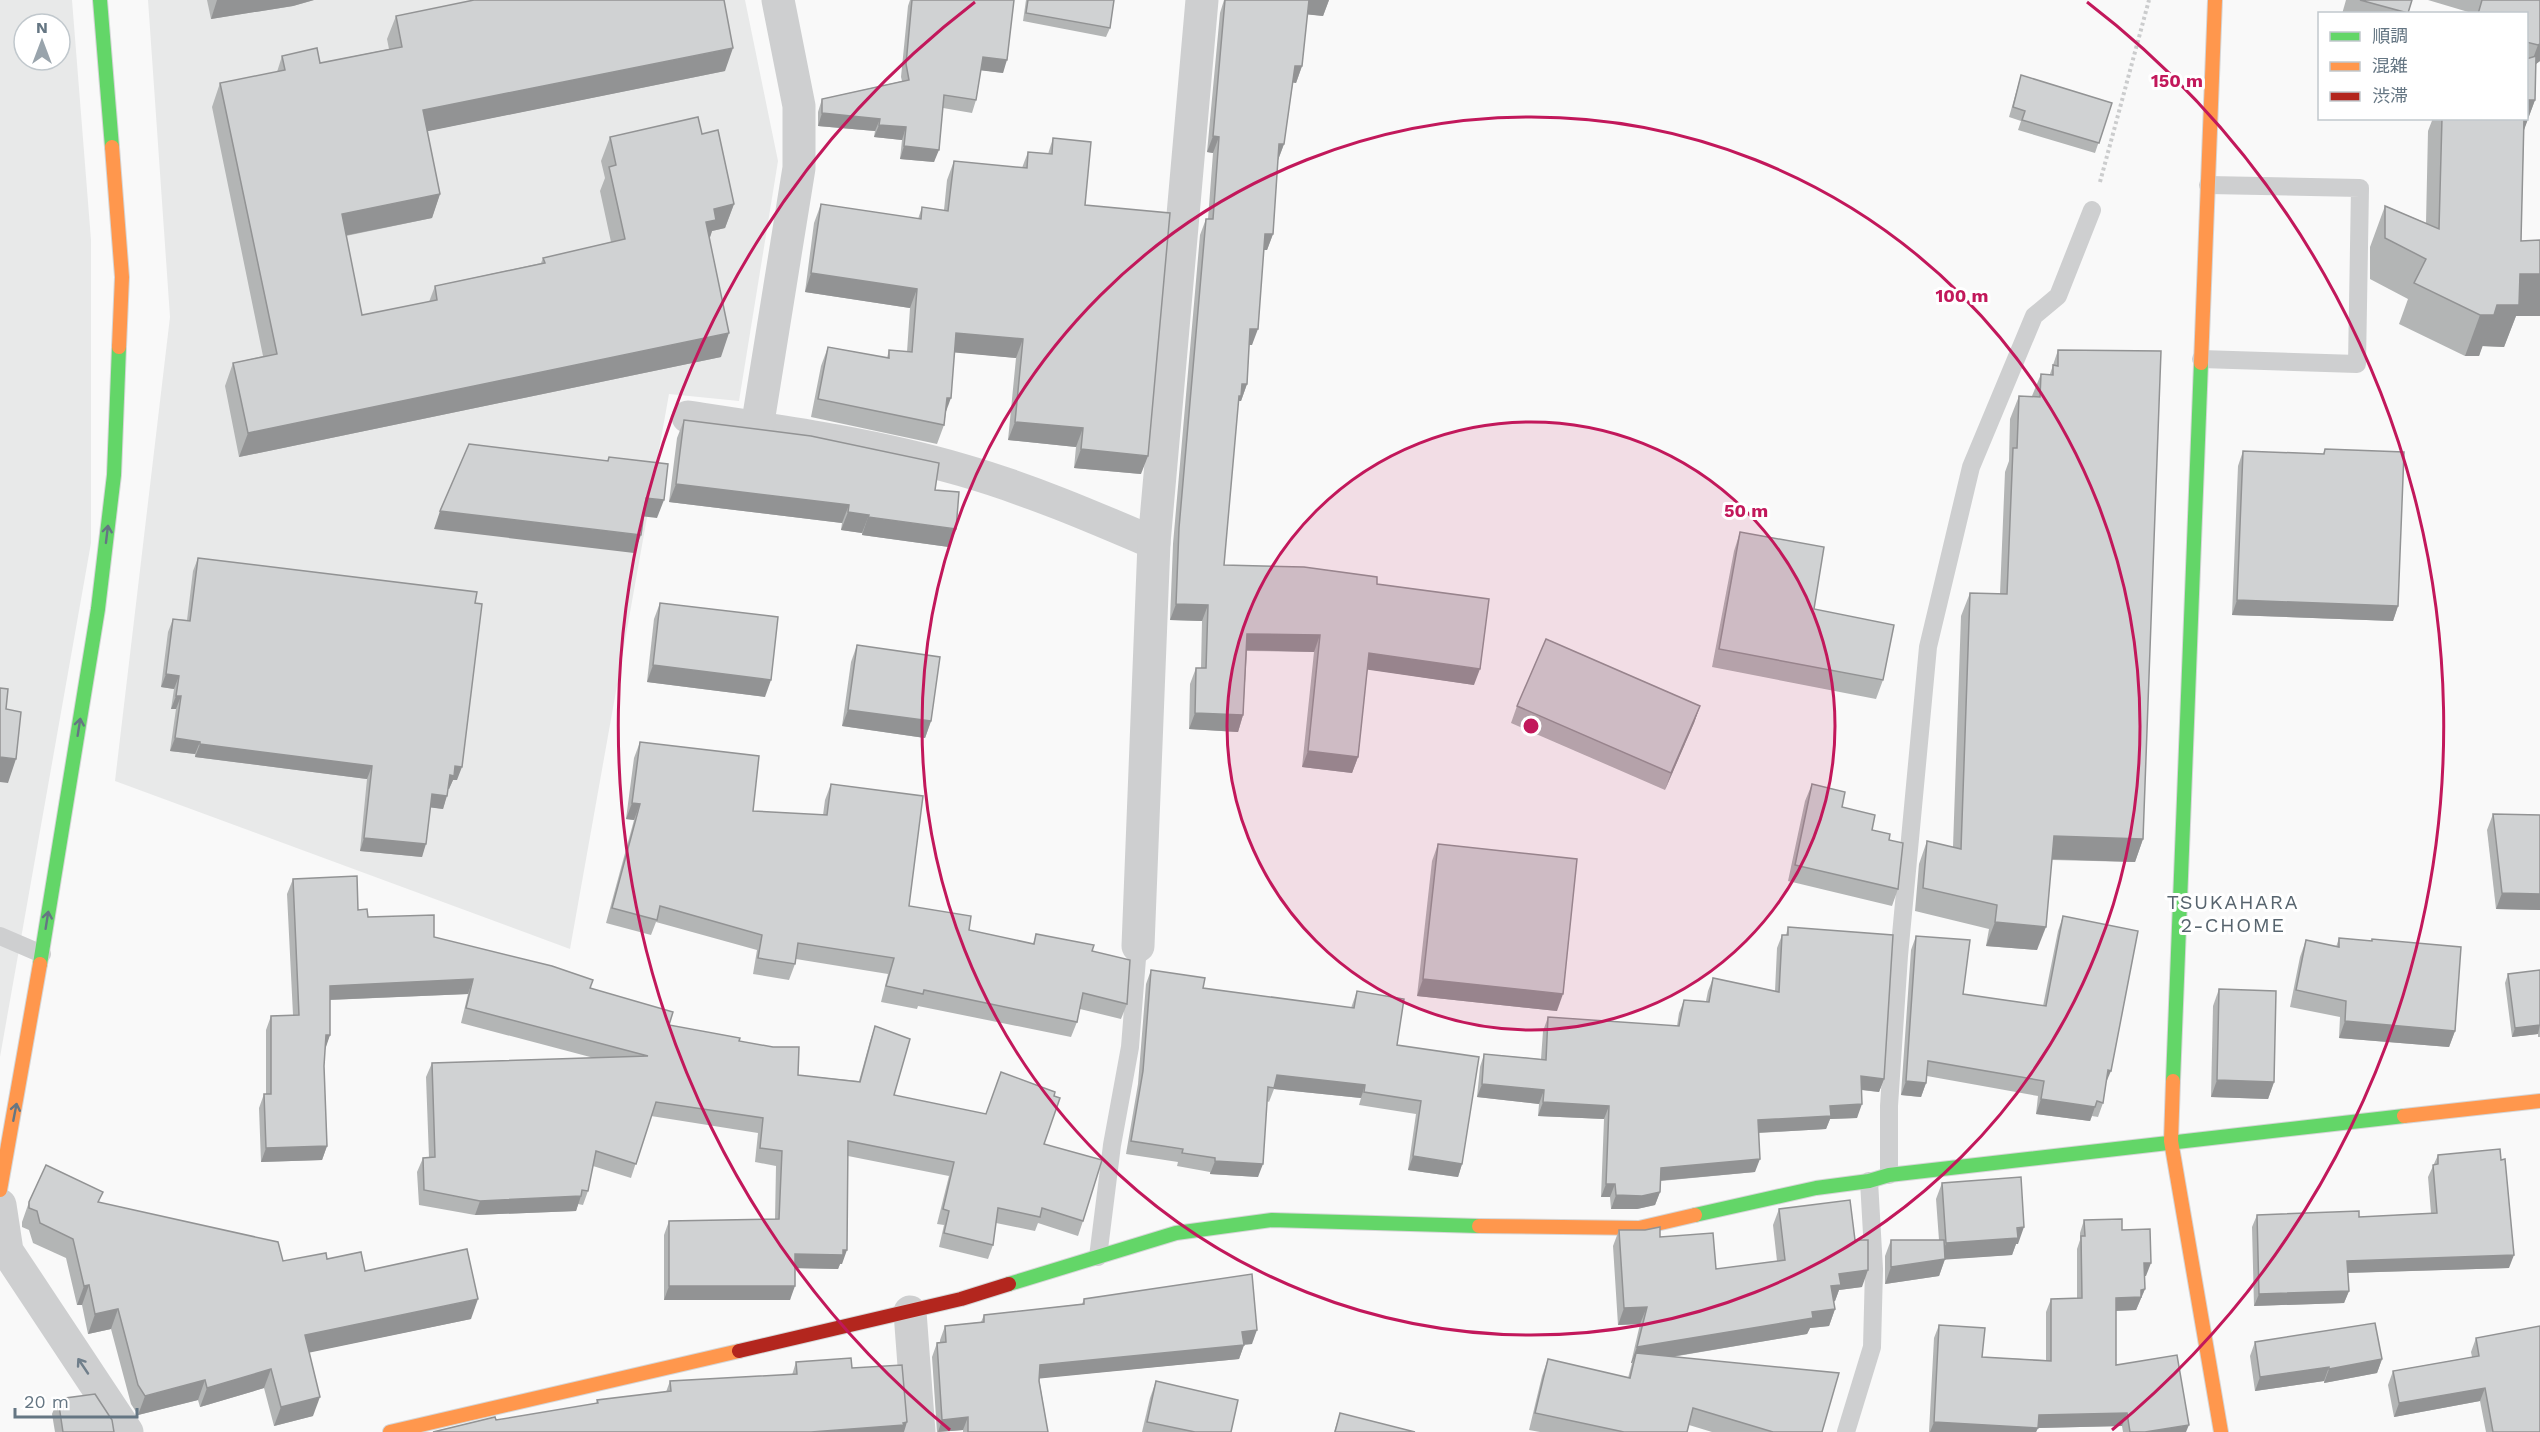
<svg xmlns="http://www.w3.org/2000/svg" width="2540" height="1432" viewBox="0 0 2540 1432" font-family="'Work Sans','Noto Sans JP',sans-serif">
	<rect width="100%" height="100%" fill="#f9f9f9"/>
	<!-- built -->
	<g fill="#e8e9e9" fill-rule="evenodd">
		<path d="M 0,0 L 72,0 L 91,240 L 91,543 L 0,1057 ZM 24,24 L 60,24 L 60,60 L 24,60 Z"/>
		<path d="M 148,0 L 745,0 L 778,161 L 739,401 L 669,394 L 570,949 L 115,781 L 170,317 Z"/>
	</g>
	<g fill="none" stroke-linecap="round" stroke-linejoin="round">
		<defs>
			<g id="fast">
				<path d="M 100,0 L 112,147"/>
				<path d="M 40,964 L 98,609 L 114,475 L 119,347"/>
				<path d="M 2173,1081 L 2201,363"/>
				<path d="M 1695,1215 L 1816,1188 L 1869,1181 L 1889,1175 L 2404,1116"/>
				<path d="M 1009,1284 L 1176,1233 L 1272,1220 L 1479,1226"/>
			</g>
			<g id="slow">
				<path d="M 112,147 L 122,277 L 119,347"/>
				<path d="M 2201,363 L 2215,0"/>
				<path d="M 2173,1081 L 2171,1141 L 2221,1432"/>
				<path d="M 2404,1116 L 2540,1101"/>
				<path d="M 0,1190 L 40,964"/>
				<path d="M 1479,1226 L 1639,1228 L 1695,1215"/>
				<path d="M 390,1432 L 739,1351"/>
			</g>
			<path id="jam" d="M 739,1351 L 961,1299 L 1009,1284"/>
		</defs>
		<!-- fast casing -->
		<use href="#fast" stroke="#d5d6d7" stroke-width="16"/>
		<!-- slow casing -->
		<use href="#slow" stroke="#d5d6d7" stroke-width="16"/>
		<!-- jam casing -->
		<use href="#jam" stroke="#d5d6d7" stroke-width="16"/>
		<!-- path -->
		<path stroke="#cbcccd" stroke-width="4" stroke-dasharray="3 3" stroke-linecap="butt" d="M 2100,182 L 2149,0"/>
		<!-- lane -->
		<g stroke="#cecfd0" stroke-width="18">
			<path d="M 2201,359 L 2357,364 L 2360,188 L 2208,185"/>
			<path d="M 0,936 L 42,954"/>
			<path d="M 1889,1175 L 1889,1106 L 1899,956 L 1928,647 L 1971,467 L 2034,316 L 2058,296 L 2092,210"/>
			<path d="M 1098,1257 L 1112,1145 L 1130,1047 L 1138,946"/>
			<path d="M 1846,1432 L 1872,1347 L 1874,1269 L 1869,1181"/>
		</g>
		<!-- street -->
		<g stroke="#cecfd0" stroke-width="33">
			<path d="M 688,417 C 780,431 873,444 962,470 C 1028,489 1091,516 1154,543"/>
			<path d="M 757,428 L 799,168 L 799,106 L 778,0"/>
			<path d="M 1138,946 L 1154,543 L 1202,0"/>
			<path d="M 0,1205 L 7,1251 L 127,1432"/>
			<path d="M 910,1312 L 919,1432"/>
		</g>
		<!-- fast -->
		<use href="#fast" stroke="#63d668" stroke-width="14"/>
		<!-- slow -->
		<use href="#slow" stroke="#ff974d" stroke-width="14"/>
		<!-- jam -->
		<use href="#jam" stroke="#b3261e" stroke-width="14"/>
	</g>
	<!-- wall -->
	<g fill="#b3b5b5">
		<path d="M 207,0 L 314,0 L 293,6 L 211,19 Z"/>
		<path d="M 910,0 L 1014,0 L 1003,73 L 981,70 L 976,100 L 972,113 L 943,108 L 934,162 L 900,159 L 902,140 L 874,137 L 875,131 L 818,126 L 818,112 L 822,99 L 902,81 L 901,77 L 908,6 Z"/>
		<path d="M 1026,0 L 1114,0 L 1110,28 L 1106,37 L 1023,21 Z"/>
		<path d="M 1224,0 L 1329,0 L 1323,16 L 1307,14 L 1302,66 L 1296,83 L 1293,82 L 1284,144 L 1278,160 L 1273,234 L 1267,250 L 1264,250 L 1252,345 L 1249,345 L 1247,384 L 1241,401 L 1239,401 L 1238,403 L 1224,565 L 1377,584 L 1474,685 L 1367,669 L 1358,757 L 1352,773 L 1302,767 L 1314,652 L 1247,651 L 1243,715 L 1238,732 L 1189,729 L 1190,684 L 1196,668 L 1201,668 L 1202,621 L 1170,620 L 1173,544 L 1200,235 L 1206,219 L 1208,219 L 1213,153 L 1207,152 L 1220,13 Z"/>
		<path d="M 2346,0 L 2412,0 L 2408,14 L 2342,14 Z"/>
		<path d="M 2428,0 L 2540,0 L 2540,61 L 2536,64 L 2535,100 L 2524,129 L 2521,241 L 2540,316 L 2516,316 L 2504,347 L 2482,346 L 2479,356 L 2465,356 L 2399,324 L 2408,299 L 2370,279 L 2370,247 L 2385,206 L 2426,223 L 2428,131 L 2433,118 L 2526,118 L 2526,14 L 2475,14 Z"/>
		<path d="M 396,16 L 725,71 L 427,131 L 440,194 L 432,218 L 346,236 L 362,315 L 429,302 L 435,286 L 541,263 L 543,258 L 611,242 L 600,191 L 605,178 L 601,161 L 610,137 L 702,134 L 734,204 L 725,228 L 712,231 L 709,239 L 721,357 L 239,457 L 225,386 L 233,363 L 263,356 L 212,107 L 220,83 L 277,72 L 282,56 L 320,63 L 389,49 L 387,39 Z"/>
		<path d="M 2021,75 L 2112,103 L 2095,153 L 2018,130 L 2021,121 L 2009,117 Z"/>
		<path d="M 1053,138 L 1085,205 L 1141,474 L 1074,468 L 1076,447 L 1008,440 L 1016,358 L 955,352 L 944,425 L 937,444 L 811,417 L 821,366 L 828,347 L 887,358 L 889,350 L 907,352 L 910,308 L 805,292 L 814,223 L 821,204 L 918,219 L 922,207 L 944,210 L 947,180 L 954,161 L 1022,168 L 1028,152 L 1048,154 Z"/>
		<path d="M 2058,350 L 2143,839 L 2135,862 L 2052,860 L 2037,950 L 1986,946 L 1989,929 L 1915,911 L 1919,864 L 1927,841 L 1953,847 L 1961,616 L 1970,593 L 2000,594 L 2005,472 L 2009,461 L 2010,419 L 2019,396 L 2032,396 L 2041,374 L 2050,374 Z"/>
		<path d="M 684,420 L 935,490 L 949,547 L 862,535 L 862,533 L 841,530 L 842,523 L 669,502 L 677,438 Z"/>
		<path d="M 2325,449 L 2398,606 L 2393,621 L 2232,615 L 2238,466 L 2243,451 L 2323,454 Z"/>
		<path d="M 1740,532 L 1814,609 L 1883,680 L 1876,699 L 1712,667 L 1734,551 Z"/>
		<path d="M 198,558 L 457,780 L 453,780 L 449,789 L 448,789 L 443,809 L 430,807 L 422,857 L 360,851 L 367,779 L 195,757 L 195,754 L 170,751 L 176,709 L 171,709 L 174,689 L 161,687 L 168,632 L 173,619 L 187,620 L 193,571 Z"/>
		<path d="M 660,603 L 765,697 L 647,682 L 654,619 Z"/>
		<path d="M 857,645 L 931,721 L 925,738 L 842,726 L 851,662 Z"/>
		<path d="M 1517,706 L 1700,706 L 1694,723 L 1665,790 L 1511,723 Z"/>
		<path d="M 640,742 L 753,811 L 823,815 L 825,800 L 831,784 L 909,906 L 969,930 L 1033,944 L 1036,934 L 1092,951 L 1127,1004 L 1121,1019 L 1080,1009 L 1077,1022 L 1071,1037 L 918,1006 L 917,1009 L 881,1002 L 888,974 L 796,959 L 795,964 L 789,980 L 753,974 L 757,950 L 656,922 L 651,935 L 606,923 L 634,820 L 626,819 L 634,758 Z"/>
		<path d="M 1812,784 L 1872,830 L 1889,840 L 1898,889 L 1892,906 L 1788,881 L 1805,801 Z"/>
		<path d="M 2493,814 L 2540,815 L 2540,910 L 2496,909 L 2487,830 Z"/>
		<path d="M 1438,844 L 1557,1011 L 1417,996 L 1432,861 Z"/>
		<path d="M 293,879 L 358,910 L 368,917 L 434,937 L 590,988 L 669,1025 L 739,1041 L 798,1075 L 859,1081 L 870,1041 L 875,1026 L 894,1095 L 1044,1144 L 1083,1221 L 1078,1236 L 1038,1223 L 1035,1231 L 996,1223 L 993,1245 L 988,1259 L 939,1247 L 944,1225 L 937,1224 L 949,1176 L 848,1156 L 842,1264 L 840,1264 L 838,1269 L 795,1268 L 790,1300 L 664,1300 L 664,1235 L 669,1221 L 775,1219 L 776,1166 L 755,1162 L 758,1133 L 651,1116 L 631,1178 L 593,1166 L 588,1191 L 583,1205 L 578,1204 L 576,1211 L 475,1215 L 419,1205 L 417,1172 L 423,1158 L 429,1158 L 426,1077 L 432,1063 L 594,1058 L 461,1023 L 468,994 L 330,1000 L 330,1035 L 325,1047 L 324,1066 L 327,1146 L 322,1160 L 261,1162 L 259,1108 L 264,1094 L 266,1094 L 266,1030 L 271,1016 L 293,1015 L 287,894 Z"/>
		<path d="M 2063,916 L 2106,1085 L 2103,1103 L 2098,1117 L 2092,1116 L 2090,1121 L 2036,1114 L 2038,1096 L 1927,1076 L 1926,1083 L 1921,1097 L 1901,1095 L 1911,950 L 1916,936 L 1963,994 L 2043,1006 L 2058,931 Z"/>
		<path d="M 1788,927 L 1884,1079 L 1879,1092 L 1861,1090 L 1857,1118 L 1830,1119 L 1826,1129 L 1759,1133 L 1755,1172 L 1661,1181 L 1660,1192 L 1655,1205 L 1637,1209 L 1611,1209 L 1610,1197 L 1601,1197 L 1604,1119 L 1538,1116 L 1539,1104 L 1477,1097 L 1480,1067 L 1484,1054 L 1541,1059 L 1543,1031 L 1548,1017 L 1677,1026 L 1679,1013 L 1684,1000 L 1706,1001 L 1708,991 L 1713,978 L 1775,991 L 1777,948 L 1782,935 L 1786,935 Z"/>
		<path d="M 2339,938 L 2371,941 L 2372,939 L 2455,1031 L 2449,1047 L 2339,1038 L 2340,1017 L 2290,1007 L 2300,957 L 2306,940 L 2336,947 Z"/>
		<path d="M 1151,970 L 1203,988 L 1351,1008 L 1357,991 L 1397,1045 L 1462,1164 L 1458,1177 L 1408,1170 L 1416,1114 L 1359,1105 L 1361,1098 L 1274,1089 L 1269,1102 L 1267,1101 L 1258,1177 L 1210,1174 L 1210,1172 L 1177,1166 L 1178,1162 L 1126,1154 L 1138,1084 L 1146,984 Z"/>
		<path d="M 2540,970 L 2540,1037 L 2538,1037 L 2538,1034 L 2512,1037 L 2505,983 L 2508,974 Z"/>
		<path d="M 2219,989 L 2274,1082 L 2268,1099 L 2211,1097 L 2213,1006 Z"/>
		<path d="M 2438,1155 L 2509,1268 L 2348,1273 L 2349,1291 L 2344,1303 L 2254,1306 L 2252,1227 L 2257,1215 L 2359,1217 L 2431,1213 L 2428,1177 Z"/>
		<path d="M 1942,1183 L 2018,1244 L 2016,1244 L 2012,1255 L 1945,1259 L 1939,1276 L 1885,1284 L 1885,1256 L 1891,1240 L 1939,1240 L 1936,1199 Z"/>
		<path d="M 29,1202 L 100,1203 L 283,1261 L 327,1259 L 365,1271 L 471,1319 L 309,1352 L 313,1416 L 274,1426 L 264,1388 L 200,1407 L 198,1400 L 138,1415 L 131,1404 L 111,1329 L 88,1334 L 82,1305 L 77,1305 L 66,1258 L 33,1243 L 29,1230 L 22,1227 L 22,1222 Z"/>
		<path d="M 1779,1209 L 1855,1240 L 1862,1287 L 1839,1290 L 1835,1301 L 1833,1302 L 1835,1309 L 1829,1326 L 1810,1328 L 1807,1334 L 1672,1357 L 1822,1432 L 1712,1432 L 1689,1425 L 1687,1432 L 1540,1432 L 1529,1430 L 1542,1376 L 1548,1359 L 1628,1378 L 1632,1363 L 1631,1363 L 1640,1324 L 1618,1325 L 1613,1246 L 1619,1230 L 1660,1237 L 1716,1269 L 1777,1261 L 1773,1225 Z"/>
		<path d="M 2084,1220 L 2122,1230 L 2146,1276 L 2145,1276 L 2145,1289 L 2136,1310 L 2116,1311 L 2116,1365 L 2186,1432 L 2123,1432 L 2122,1426 L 2038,1428 L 2036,1432 L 1929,1432 L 1934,1338 L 1939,1325 L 1982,1357 L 2046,1360 L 2046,1312 L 2051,1299 L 2077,1299 L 2077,1249 L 2080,1240 L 2080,1233 Z"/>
		<path d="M 1084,1299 L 1252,1344 L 1244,1345 L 1239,1359 L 1039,1378 L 1048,1432 L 963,1432 L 963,1430 L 937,1432 L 932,1357 L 937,1343 L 940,1343 L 940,1340 L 945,1326 L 981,1322 L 984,1315 L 1082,1304 Z"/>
		<path d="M 2476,1338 L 2540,1432 L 2486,1432 L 2480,1401 L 2394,1417 L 2388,1385 L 2393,1371 L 2472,1357 L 2471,1352 Z"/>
		<path d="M 2255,1342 L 2382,1359 L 2377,1373 L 2324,1383 L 2324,1381 L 2255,1391 L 2250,1356 Z"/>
		<path d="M 796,1362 L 852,1368 L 496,1420 L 596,1404 L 597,1400 L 666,1392 L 670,1381 L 792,1375 Z"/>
		<path d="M 1156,1381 L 1231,1432 L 1142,1432 L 1150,1398 Z"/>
		<path d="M 58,1399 L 114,1432 L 55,1432 L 52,1414 Z"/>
		<path d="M 1340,1413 L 1415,1432 L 1334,1432 Z"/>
	</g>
	<!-- shaded-wall -->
	<g fill="#929394">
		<path d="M 217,0 L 314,0 L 293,6 L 211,19 Z"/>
		<path d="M 1308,0 L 1329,0 L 1323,16 L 1303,14 Z"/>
		<path d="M 2540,44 L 2540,61 L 2529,69 L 2538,45 Z"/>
		<path d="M 733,48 L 725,71 L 414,134 L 423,110 Z"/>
		<path d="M 983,57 L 1007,60 L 1003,73 L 978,70 Z"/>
		<path d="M 1295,66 L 1302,66 L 1296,83 L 1289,82 Z"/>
		<path d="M 2526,100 L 2535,100 L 2520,141 L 2518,118 L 2526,118 Z"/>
		<path d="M 822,113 L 880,119 L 875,131 L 818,126 Z"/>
		<path d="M 879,125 L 906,127 L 902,140 L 874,137 Z"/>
		<path d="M 1213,136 L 1219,137 L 1213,153 L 1207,152 Z"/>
		<path d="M 1279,144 L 1284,144 L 1278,160 L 1273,160 Z"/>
		<path d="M 904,146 L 939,150 L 934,162 L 900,159 Z"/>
		<path d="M 440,194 L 432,218 L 333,238 L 342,214 Z"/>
		<path d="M 734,204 L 725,228 L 712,231 L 708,244 L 706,222 L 714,209 Z"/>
		<path d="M 1265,234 L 1273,234 L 1267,250 L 1259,250 Z"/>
		<path d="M 811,273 L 917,289 L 910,308 L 805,292 Z"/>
		<path d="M 2520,274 L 2540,274 L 2540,316 L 2516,316 L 2504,347 L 2482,346 L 2497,305 Z"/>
		<path d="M 2480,315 L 2494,315 L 2479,356 L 2465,356 Z"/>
		<path d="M 1250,329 L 1258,329 L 1252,345 L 1244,345 Z"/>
		<path d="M 729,333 L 721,357 L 239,457 L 248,433 Z"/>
		<path d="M 956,333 L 1023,339 L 1016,358 L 949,352 Z"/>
		<path d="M 1242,384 L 1247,384 L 1241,401 L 1239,401 L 1235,412 Z"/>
		<path d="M 947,398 L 951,398 L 944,417 Z"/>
		<path d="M 1015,422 L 1083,428 L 1076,447 L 1008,440 Z"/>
		<path d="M 1081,449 L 1148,456 L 1141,474 L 1074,468 Z"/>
		<path d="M 676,484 L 849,505 L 842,523 L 669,502 Z"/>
		<path d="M 646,498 L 664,500 L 657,518 L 640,516 Z"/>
		<path d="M 440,511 L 641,535 L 634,553 L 434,529 Z"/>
		<path d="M 848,512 L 869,515 L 862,533 L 841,530 Z"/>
		<path d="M 868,517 L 956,529 L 949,547 L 862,535 Z"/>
		<path d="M 2237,600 L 2398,606 L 2393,621 L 2232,615 Z"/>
		<path d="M 1176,604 L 1208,605 L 1202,621 L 1170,620 Z"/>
		<path d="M 1247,634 L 1320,635 L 1314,652 L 1242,650 Z"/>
		<path d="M 1369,653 L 1480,669 L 1474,685 L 1363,669 Z"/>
		<path d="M 653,665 L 771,680 L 765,697 L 647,682 Z"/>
		<path d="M 166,674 L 179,676 L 174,689 L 161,687 Z"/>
		<path d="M 176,696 L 181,696 L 176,709 L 171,709 Z"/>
		<path d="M 1700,706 L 1694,723 L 1665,790 L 1671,773 Z"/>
		<path d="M 848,710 L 931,721 L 925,738 L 842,726 Z"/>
		<path d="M 1195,713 L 1243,715 L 1238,732 L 1189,729 Z"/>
		<path d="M 175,738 L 200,742 L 195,754 L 170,751 Z"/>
		<path d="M 200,744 L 372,766 L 367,779 L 195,757 Z"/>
		<path d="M 1308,751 L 1358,757 L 1352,773 L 1302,767 Z"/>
		<path d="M 0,757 L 16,759 L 8,783 L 0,782 Z"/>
		<path d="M 455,766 L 462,767 L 457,780 L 453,780 L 449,789 L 445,788 L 450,775 Z"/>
		<path d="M 432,794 L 447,796 L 443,809 L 427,807 Z"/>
		<path d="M 632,803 L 640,804 L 634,820 L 626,819 Z"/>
		<path d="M 2054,836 L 2143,839 L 2135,862 L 2046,859 Z"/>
		<path d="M 364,838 L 426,844 L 422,857 L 360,851 Z"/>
		<path d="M 2502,893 L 2540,894 L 2540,910 L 2496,909 Z"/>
		<path d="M 1995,922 L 2046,927 L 2037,950 L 1986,946 Z"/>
		<path d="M 473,979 L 468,994 L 325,1000 L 330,986 Z"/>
		<path d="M 1423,979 L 1563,994 L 1557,1011 L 1417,996 Z"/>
		<path d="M 2345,1021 L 2455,1031 L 2449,1047 L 2339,1038 Z"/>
		<path d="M 2540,1025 L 2538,1034 L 2512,1037 L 2515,1028 Z"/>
		<path d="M 326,1035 L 330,1035 L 325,1050 Z"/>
		<path d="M 2108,1070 L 2111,1071 L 2105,1085 Z"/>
		<path d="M 1277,1075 L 1365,1085 L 1361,1098 L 1274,1089 Z"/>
		<path d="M 1861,1076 L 1884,1079 L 1879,1092 L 1856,1089 Z"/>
		<path d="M 2217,1080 L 2274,1082 L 2268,1099 L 2211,1097 Z"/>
		<path d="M 1906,1081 L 1926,1083 L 1921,1097 L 1901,1095 Z"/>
		<path d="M 1482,1084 L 1544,1090 L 1539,1104 L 1477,1097 Z"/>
		<path d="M 2041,1099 L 2095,1107 L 2090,1121 L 2036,1114 Z"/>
		<path d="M 1543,1102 L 1609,1106 L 1604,1119 L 1538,1116 Z"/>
		<path d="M 1862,1104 L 1857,1118 L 1830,1119 L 1826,1129 L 1753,1133 L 1758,1120 L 1830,1106 Z"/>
		<path d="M 327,1146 L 322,1160 L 261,1162 L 266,1148 Z"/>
		<path d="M 1413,1156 L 1462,1164 L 1458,1177 L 1408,1170 Z"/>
		<path d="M 1760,1159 L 1755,1172 L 1656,1181 L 1661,1168 Z"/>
		<path d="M 1215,1161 L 1263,1164 L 1258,1177 L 1210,1174 Z"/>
		<path d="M 1606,1184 L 1615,1184 L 1610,1197 L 1601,1197 Z"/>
		<path d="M 1660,1192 L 1655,1205 L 1637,1209 L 1611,1209 L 1616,1195 Z"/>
		<path d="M 581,1196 L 576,1211 L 475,1215 L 480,1201 Z"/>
		<path d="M 2024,1227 L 2018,1244 L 2016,1244 L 2012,1255 L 1940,1260 L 1946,1243 Z"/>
		<path d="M 843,1250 L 847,1250 L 842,1264 L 840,1264 L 838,1269 L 790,1268 L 795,1254 Z"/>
		<path d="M 2514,1255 L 2509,1268 L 2343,1273 L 2347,1261 Z"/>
		<path d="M 1945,1259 L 1939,1276 L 1885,1284 L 1891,1267 Z"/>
		<path d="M 2144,1263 L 2151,1263 L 2146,1276 L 2140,1276 Z"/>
		<path d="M 1868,1270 L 1862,1287 L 1839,1290 L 1835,1301 L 1825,1303 L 1831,1286 L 1839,1274 Z"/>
		<path d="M 89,1285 L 82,1305 L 77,1305 L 84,1286 Z"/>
		<path d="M 669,1286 L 795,1286 L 790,1300 L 664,1300 Z"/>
		<path d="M 2145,1289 L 2136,1310 L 2111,1311 L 2116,1298 Z"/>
		<path d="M 2349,1291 L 2344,1303 L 2254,1306 L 2259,1294 Z"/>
		<path d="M 478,1299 L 471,1319 L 298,1355 L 305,1335 Z"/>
		<path d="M 1647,1307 L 1640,1324 L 1618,1325 L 1624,1308 Z"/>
		<path d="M 118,1309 L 111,1329 L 88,1334 L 95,1314 Z"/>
		<path d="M 1835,1309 L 1829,1326 L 1810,1328 L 1807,1334 L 1634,1363 L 1636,1353 L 1632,1363 L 1631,1363 L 1637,1347 L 1812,1312 Z"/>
		<path d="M 1257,1330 L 1252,1344 L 1237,1345 L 1242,1332 Z"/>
		<path d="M 1244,1345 L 1239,1359 L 1035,1379 L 1040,1365 Z"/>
		<path d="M 2382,1359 L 2377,1373 L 2324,1383 L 2329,1369 Z"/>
		<path d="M 2329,1367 L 2324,1381 L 2255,1391 L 2260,1377 Z"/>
		<path d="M 271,1369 L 264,1388 L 200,1407 L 207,1388 Z"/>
		<path d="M 205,1380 L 198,1400 L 138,1415 L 145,1396 Z"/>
		<path d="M 2485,1388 L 2480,1401 L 2394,1417 L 2399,1403 Z"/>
		<path d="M 320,1397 L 313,1416 L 274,1426 L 281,1407 Z"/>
		<path d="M 2127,1413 L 2122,1426 L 2038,1428 L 2036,1432 L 1930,1432 L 1934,1422 L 2039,1415 Z"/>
		<path d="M 968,1417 L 963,1430 L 938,1432 L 942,1420 Z"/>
		<path d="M 907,1422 L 904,1432 L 811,1432 L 903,1423 Z"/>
		<path d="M 2189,1425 L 2186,1432 L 2145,1432 Z"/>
	</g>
	<!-- building -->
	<g fill="#d0d2d3" stroke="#929394" stroke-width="1.5">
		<path d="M 474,0 L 724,0 L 733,48 L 423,110 L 440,194 L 342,214 L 362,315 L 437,300 L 435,286 L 545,263 L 543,258 L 625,239 L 609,167 L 616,165 L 610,137 L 698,117 L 702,134 L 718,130 L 734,204 L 714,209 L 716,220 L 706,222 L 729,333 L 248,433 L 233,363 L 277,354 L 220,83 L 285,70 L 282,56 L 317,48 L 320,63 L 402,47 L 396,16 Z"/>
		<path d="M 912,0 L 1014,0 L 1007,60 L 983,57 L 976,100 L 944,95 L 939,150 L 904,146 L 906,127 L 879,125 L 880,119 L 822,113 L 822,99 L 909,80 L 906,64 Z"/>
		<path d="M 1028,0 L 1114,0 L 1110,28 L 1026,13 Z"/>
		<path d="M 1225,0 L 1309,0 L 1302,66 L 1295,66 L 1284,144 L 1279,144 L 1273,234 L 1265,234 L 1258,329 L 1250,329 L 1247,384 L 1242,384 L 1241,396 L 1239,396 L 1224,565 L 1304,567 L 1377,577 L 1377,584 L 1489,599 L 1480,669 L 1369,653 L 1358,757 L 1308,751 L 1320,635 L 1247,634 L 1243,715 L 1195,713 L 1196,668 L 1206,668 L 1208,605 L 1176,604 L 1179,528 L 1206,219 L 1213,219 L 1219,137 L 1213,136 Z"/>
		<path d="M 2360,0 L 2412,0 L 2408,13 Z"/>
		<path d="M 2482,0 L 2540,0 L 2540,44 L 2538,45 L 2526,42 L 2526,14 L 2478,14 Z"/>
		<path d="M 2536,56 L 2535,100 L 2526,100 L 2526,59 Z"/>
		<path d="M 2021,75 L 2112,103 L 2099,143 L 2022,120 L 2025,111 L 2013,107 Z"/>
		<path d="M 2442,118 L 2524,118 L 2521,241 L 2540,240 L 2540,274 L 2520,274 L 2519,305 L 2497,305 L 2494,315 L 2480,315 L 2414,283 L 2426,259 L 2385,238 L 2385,206 L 2439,229 Z"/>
		<path d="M 1053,138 L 1091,142 L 1085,205 L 1170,213 L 1148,456 L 1081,449 L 1083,428 L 1015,422 L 1023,339 L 956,333 L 951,398 L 947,398 L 944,425 L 818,399 L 828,347 L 889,358 L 889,350 L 912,352 L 917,289 L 811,273 L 821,204 L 921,219 L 922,207 L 948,211 L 954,161 L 1027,168 L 1028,152 L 1052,154 Z"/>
		<path d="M 2058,350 L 2161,351 L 2143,839 L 2054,836 L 2046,927 L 1995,922 L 1997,905 L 1923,888 L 1927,841 L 1961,849 L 1970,593 L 2007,594 L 2013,448 L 2017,448 L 2019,396 L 2040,397 L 2041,374 L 2053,375 L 2053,365 L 2058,366 Z"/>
		<path d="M 684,420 L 811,436 L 939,463 L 935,490 L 959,492 L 956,529 L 868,517 L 869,515 L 848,512 L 849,505 L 676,484 Z"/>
		<path d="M 469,444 L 608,461 L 609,457 L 668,464 L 664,500 L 646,498 L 641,535 L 440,511 Z"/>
		<path d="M 2325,449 L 2404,452 L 2398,606 L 2237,600 L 2243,451 L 2324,454 Z"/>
		<path d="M 1740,532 L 1824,547 L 1814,609 L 1894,625 L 1883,680 L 1719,649 Z"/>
		<path d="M 198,558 L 477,592 L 475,603 L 482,604 L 462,767 L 455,766 L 454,776 L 450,775 L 447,796 L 432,794 L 426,844 L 364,838 L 372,766 L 200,744 L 200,742 L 175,738 L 181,696 L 176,696 L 179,676 L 166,674 L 173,619 L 190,621 Z"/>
		<path d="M 660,603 L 778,617 L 771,680 L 653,665 Z"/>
		<path d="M 1546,639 L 1700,706 L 1671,773 L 1517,706 Z"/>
		<path d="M 857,645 L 940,657 L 931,721 L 848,710 Z"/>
		<path d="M 0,688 L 8,689 L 6,709 L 21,712 L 16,759 L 0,757 Z"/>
		<path d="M 640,742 L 759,756 L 753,811 L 827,815 L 831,784 L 923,796 L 909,906 L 971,916 L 969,930 L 1034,944 L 1036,934 L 1094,945 L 1092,951 L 1130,960 L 1127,1004 L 1083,993 L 1077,1022 L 924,990 L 923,994 L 886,986 L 894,958 L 798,943 L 795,964 L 758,958 L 762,935 L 660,906 L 657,920 L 612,908 L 640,804 L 632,803 Z"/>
		<path d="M 1812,784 L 1845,792 L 1842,807 L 1875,815 L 1872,830 L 1890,834 L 1889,840 L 1903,843 L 1898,889 L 1795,865 Z"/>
		<path d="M 2493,814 L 2540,815 L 2540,894 L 2502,893 Z"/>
		<path d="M 1438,844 L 1577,859 L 1563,994 L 1423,979 Z"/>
		<path d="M 357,876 L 358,910 L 367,909 L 368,917 L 434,915 L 434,937 L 552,966 L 593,980 L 590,988 L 673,1012 L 669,1025 L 740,1038 L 739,1041 L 773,1047 L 799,1047 L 798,1075 L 860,1082 L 875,1026 L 910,1039 L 894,1095 L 986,1114 L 1001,1072 L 1055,1092 L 1054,1096 L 1060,1098 L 1044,1144 L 1102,1160 L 1083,1221 L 1042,1208 L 1040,1217 L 998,1208 L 993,1245 L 944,1233 L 949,1211 L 943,1209 L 954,1162 L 848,1141 L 847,1250 L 843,1250 L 843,1255 L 795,1254 L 795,1286 L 669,1286 L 669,1221 L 779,1219 L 782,1151 L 760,1148 L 763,1118 L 656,1102 L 636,1164 L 596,1151 L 588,1191 L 582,1190 L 581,1196 L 480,1201 L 424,1190 L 423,1158 L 435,1157 L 432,1063 L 648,1056 L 466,1008 L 473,979 L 330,986 L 330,1035 L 326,1035 L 324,1066 L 327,1146 L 266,1148 L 264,1094 L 271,1094 L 271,1016 L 299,1015 L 293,879 Z"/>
		<path d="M 2063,916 L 2138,931 L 2111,1071 L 2108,1070 L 2103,1103 L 2097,1101 L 2095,1107 L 2041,1099 L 2044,1081 L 1928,1061 L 1926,1083 L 1906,1081 L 1916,936 L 1970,940 L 1963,994 L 2046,1006 Z"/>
		<path d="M 1788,927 L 1893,935 L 1884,1079 L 1861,1076 L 1862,1104 L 1830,1106 L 1831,1116 L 1758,1120 L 1760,1159 L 1661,1168 L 1660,1192 L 1642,1196 L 1616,1195 L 1615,1184 L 1606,1184 L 1609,1106 L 1543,1102 L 1544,1090 L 1482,1084 L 1484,1054 L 1546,1060 L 1548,1017 L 1679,1026 L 1684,1000 L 1709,1002 L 1713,978 L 1779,992 L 1782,935 L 1788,935 Z"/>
		<path d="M 2339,938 L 2372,941 L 2372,939 L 2461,947 L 2455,1031 L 2345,1021 L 2346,1001 L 2296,990 L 2306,940 L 2339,947 Z"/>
		<path d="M 1151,970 L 1205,978 L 1203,988 L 1354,1008 L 1357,991 L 1404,999 L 1397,1045 L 1479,1057 L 1462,1164 L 1413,1156 L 1421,1101 L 1364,1092 L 1365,1085 L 1277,1075 L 1274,1088 L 1268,1087 L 1263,1164 L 1215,1161 L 1215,1158 L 1182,1153 L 1183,1149 L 1131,1141 L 1143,1071 Z"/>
		<path d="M 2540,970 L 2540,1025 L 2515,1028 L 2508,974 Z"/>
		<path d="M 2219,989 L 2276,991 L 2274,1082 L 2217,1080 Z"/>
		<path d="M 2500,1149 L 2501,1160 L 2505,1159 L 2514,1255 L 2347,1261 L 2349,1291 L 2259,1294 L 2257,1215 L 2359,1211 L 2359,1217 L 2437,1213 L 2433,1165 L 2438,1164 L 2438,1155 Z"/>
		<path d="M 46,1165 L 103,1192 L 98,1202 L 278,1242 L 283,1261 L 326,1253 L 327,1259 L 361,1252 L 365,1271 L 467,1249 L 478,1299 L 305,1335 L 320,1397 L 281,1407 L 271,1369 L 207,1388 L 205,1380 L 145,1396 L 138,1385 L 118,1309 L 95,1314 L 89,1285 L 84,1286 L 73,1239 L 40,1223 L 37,1211 L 29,1208 L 29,1202 Z"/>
		<path d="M 2021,1177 L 2024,1227 L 2017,1228 L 2018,1238 L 1946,1243 L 1942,1183 Z"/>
		<path d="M 1850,1200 L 1855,1240 L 1868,1240 L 1868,1270 L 1839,1274 L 1841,1285 L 1831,1286 L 1835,1309 L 1812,1312 L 1813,1318 L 1637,1347 L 1647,1307 L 1624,1308 L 1619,1230 L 1645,1230 L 1660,1227 L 1660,1237 L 1713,1233 L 1716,1269 L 1785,1260 L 1779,1209 Z"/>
		<path d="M 2122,1219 L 2122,1230 L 2150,1229 L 2151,1263 L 2144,1263 L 2145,1289 L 2141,1290 L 2141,1297 L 2116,1298 L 2116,1365 L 2177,1355 L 2189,1425 L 2145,1432 L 2130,1432 L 2127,1413 L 2039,1415 L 2038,1428 L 1934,1422 L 1939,1325 L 1985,1328 L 1982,1357 L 2051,1361 L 2051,1299 L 2082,1298 L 2081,1236 L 2085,1236 L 2084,1220 Z"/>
		<path d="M 1891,1240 L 1944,1240 L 1945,1259 L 1891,1267 Z"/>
		<path d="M 1252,1274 L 1257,1330 L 1242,1332 L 1244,1345 L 1040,1365 L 1039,1381 L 1048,1432 L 968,1432 L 968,1417 L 942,1420 L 937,1343 L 946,1342 L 945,1326 L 984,1322 L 984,1315 L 1084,1304 L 1084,1299 Z"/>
		<path d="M 2375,1323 L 2382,1359 L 2329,1369 L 2329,1367 L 2260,1377 L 2255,1342 Z"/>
		<path d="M 2540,1326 L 2540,1432 L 2493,1432 L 2485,1388 L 2399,1403 L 2393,1371 L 2479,1356 L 2476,1338 Z"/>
		<path d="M 1636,1353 L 1839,1373 L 1822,1432 L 1773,1432 L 1693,1408 L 1687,1432 L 1624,1432 L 1535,1413 L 1548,1359 L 1630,1378 Z"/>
		<path d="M 851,1358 L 852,1368 L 902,1365 L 907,1422 L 903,1423 L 904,1425 L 811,1432 L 433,1432 L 495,1417 L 496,1420 L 598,1403 L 597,1400 L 671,1391 L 670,1381 L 797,1374 L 796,1362 Z"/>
		<path d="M 1156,1381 L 1238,1400 L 1231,1432 L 1195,1432 L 1147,1422 Z"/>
		<path d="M 95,1394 L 112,1420 L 114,1432 L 63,1432 L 58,1399 Z"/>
		<path d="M 1340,1413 L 1415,1432 L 1335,1432 Z"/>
	</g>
	<!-- one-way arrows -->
	<defs><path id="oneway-shaft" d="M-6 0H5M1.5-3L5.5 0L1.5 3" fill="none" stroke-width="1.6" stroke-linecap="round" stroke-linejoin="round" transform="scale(1.5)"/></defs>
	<g stroke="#657683">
		<use href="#oneway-shaft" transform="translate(107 534) rotate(-83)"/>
		<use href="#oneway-shaft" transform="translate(79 727) rotate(-81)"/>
		<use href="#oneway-shaft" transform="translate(47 920) rotate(-81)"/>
		<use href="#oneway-shaft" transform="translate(15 1112) rotate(-79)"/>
	</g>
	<use stroke="#707f8b" href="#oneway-shaft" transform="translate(83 1366) rotate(-124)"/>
	<!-- distance rings -->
	<circle cx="1531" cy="726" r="304" fill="#c2185b" fill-opacity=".12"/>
	<g fill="none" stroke="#c2185b" stroke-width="3">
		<circle cx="1531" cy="726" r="304"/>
		<circle cx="1531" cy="726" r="609"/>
		<path d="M950 1430A913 913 0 0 1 975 2M2087 2A913 913 0 0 1 2112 1430"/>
	</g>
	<g text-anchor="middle" stroke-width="6" stroke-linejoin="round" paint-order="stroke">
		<!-- neighbourhood labels -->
		<g font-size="20" letter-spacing="1.5" fill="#57646e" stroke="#fff">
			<text x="2233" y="909">TSUKAHARA<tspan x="2233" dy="23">2-CHOME</tspan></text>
		</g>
	</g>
	<circle cx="1531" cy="726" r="9" fill="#c2185b" stroke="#fff" stroke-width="3"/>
	<g font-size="18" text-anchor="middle" font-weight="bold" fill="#c2185b" stroke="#fff" stroke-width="6" stroke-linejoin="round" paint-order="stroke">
		<text x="2177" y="87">150 m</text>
		<text x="1962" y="302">100 m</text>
		<text x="1746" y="517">50 m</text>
	</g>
	<!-- legend -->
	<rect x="2318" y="12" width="210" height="108" fill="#ffffff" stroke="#c1c8cd" stroke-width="1.5"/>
	<rect x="2330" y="32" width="30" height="9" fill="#63d668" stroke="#c1c8cd" stroke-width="1.5"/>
	<text x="2372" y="42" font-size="18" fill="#657683">順調</text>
	<rect x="2330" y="62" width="30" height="9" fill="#ff974d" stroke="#c1c8cd" stroke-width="1.5"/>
	<text x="2372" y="72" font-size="18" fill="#657683">混雑</text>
	<rect x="2330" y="92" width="30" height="9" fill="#b3261e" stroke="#c1c8cd" stroke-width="1.5"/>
	<text x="2372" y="102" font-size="18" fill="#657683">渋滞</text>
	<!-- north arrow -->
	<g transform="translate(42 42)"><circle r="28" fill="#ffffff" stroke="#c1c8cd" stroke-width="1.5"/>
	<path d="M0-4.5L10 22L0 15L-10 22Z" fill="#99a4ac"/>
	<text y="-9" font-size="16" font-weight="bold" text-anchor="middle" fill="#657683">N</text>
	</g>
	<!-- scale -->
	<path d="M15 1408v9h122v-9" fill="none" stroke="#657683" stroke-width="3"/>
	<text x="24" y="1408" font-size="18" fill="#657683" stroke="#ffffff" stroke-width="4.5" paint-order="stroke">20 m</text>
</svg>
